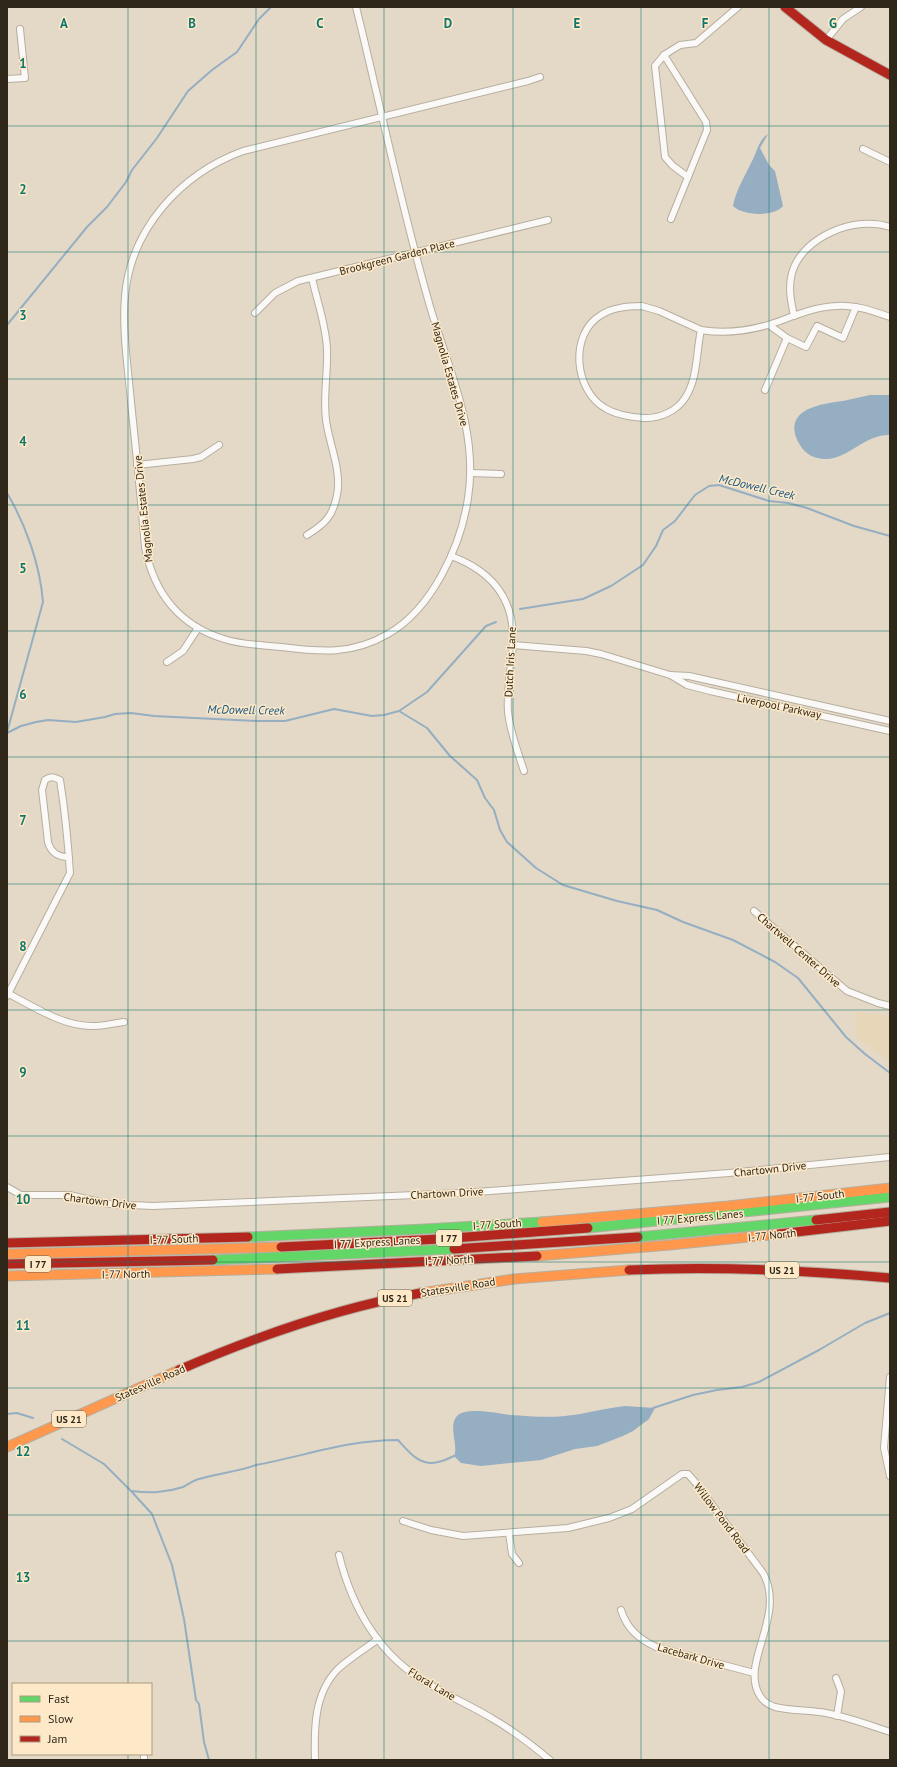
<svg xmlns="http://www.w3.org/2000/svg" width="897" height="1767" viewBox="0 0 897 1767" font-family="'PT Sans',sans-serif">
	<rect width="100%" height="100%" fill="#e4d9c7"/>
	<!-- built -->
	<path fill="#e8d6b8" d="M 855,1011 L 890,1016 L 890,1062 L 856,1038 Z"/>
	<!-- water -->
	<g fill="#95aec1">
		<path d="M 768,134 L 760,148 L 769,165 L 775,171 L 783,206 C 774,217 743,216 733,206 C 736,190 744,178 751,163 C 757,153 758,140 768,134 Z"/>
		<path d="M 870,395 L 890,395 L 890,435 C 865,434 847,460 825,459 C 815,459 805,454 800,445 C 780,410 819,404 843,401 C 852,399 861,397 870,395 Z"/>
		<path d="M 625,1406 L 655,1408 L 649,1419 L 633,1431 L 623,1436 L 597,1446 L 575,1449 L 541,1460 L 481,1466 L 461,1463 L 454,1456 C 459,1445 447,1425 458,1415 C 467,1407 498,1413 510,1415 C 528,1416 546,1418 565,1416 C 585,1414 605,1408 625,1406 Z"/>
	</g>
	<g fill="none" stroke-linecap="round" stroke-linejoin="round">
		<!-- stream -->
		<g stroke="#95aec1" stroke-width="2">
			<path d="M 7,325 L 87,227 L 107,207 L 126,182 L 132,170 L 157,138 L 188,91 L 212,70 L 237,52 L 259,19 L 271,7"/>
			<path d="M 7,493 C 26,525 40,565 43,602 L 7,732"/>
			<path d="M 520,609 L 583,599 L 611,586 L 643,565 L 656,546 L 663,530 L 675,521 L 695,495 L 709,486 L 719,485 L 769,501 L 788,503 L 807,508 L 854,526 L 890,536"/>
			<path d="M 399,711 L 427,728 L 450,756 L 477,780 L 485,798 L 494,810 L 500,830 L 507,842 L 536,868 L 563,885 L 617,901 L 657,910 L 683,922 L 733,940 L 775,962 L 798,978 L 846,1037 L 865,1054 L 890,1073"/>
			<path d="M 7,733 L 21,726 L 36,722 L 48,720 L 76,722 L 105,717 L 115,714 L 131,713 L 154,716 L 258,721 L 285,721 L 334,709 L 372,716 L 384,715 L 399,711 L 427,692 L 486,626 L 496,622"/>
			<path d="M 653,1408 L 693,1395 L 717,1390 L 742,1387 L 759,1382 L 819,1350 L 865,1323 L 890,1313"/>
			<path d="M 7,1414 L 17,1413 L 33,1418"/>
			<path d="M 62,1439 L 104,1464 L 131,1491 L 152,1514 L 172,1565 L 184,1619 L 196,1700 L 199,1704 L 204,1742 L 209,1760"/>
			<path d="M 131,1491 C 150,1493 165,1493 183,1487 C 189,1484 194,1480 199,1479 C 218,1473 238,1472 256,1465 C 305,1456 347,1440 398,1440 C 409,1452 420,1467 438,1462 C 445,1461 450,1457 457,1455"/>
		</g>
		<defs>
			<g id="street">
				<path d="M 356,7 L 359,19 C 382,113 402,209 429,303 C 447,366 479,430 468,498 C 461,546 432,609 388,634 C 352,655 321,652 281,647 C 263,645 242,645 224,639 C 178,625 154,593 145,547 C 141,498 136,450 131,402 C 128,367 122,331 125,296 C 131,228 181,174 243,151 L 528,81 L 540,77"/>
				<path d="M 826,40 L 843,19 L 861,7"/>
				<path d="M 664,55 L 655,66 L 665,157 L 673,166 L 688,177"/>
				<path d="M 7,79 L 25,78 L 20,29"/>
				<path d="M 863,149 L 890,162"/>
				<path d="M 671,219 L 707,130 L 706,122 L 664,55 L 680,45 L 696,43 L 738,7"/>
				<path d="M 642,306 L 659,311 L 701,330 C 696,352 698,379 685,398 C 677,411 659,419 643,418 C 630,417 616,415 605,408 C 574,390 569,334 601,315 C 613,307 628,306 642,306 Z"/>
				<path d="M 255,313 L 275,293 L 298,281 L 548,220"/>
				<path d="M 794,316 C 791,302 788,287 792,273 C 802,237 855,215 890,227"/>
				<path d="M 769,325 L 787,338"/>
				<path d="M 701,330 C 724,334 748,331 771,324 C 792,317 813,307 836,306 C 854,304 873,311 890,317"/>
				<path d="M 765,390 L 787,338 L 806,347 L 817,326 L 843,338 L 856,307"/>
				<path d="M 137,465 L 193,459 L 201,457 L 219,445"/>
				<path d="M 471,473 L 501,474"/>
				<path d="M 307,535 C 325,524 333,516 337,495 C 342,470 329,444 326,420 C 323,396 328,373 327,349 C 326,325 317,301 312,278"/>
				<path d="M 451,556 C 489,570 513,596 513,638 C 513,663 506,687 508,712 C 510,732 518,752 524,771"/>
				<path d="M 513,645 L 586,651 L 601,654 L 670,675 L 689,676 L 890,721"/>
				<path d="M 167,662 L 183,651 L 198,628"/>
				<path d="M 672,676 L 687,685 L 710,691 L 890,731"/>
				<path d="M 754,911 L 847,991 L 878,1003 L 890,1006"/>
				<path d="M 7,993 C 33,1006 63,1027 94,1026 C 104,1026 114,1023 124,1022"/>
				<path d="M 7,996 L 70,873 C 68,842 65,811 60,780 C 54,777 51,776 45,780 L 42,790 L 48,842 C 51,853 58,857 69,857"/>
				<path d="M 7,1187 L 21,1195 L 69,1195 L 109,1204 L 153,1206 L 463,1193 L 729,1173 L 890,1157"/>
				<path d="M 890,1377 L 884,1448 L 890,1476"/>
				<path d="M 403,1521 L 431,1530 L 463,1536 L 568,1528 L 609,1518 L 632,1509 L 682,1474 L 688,1474 L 695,1482 L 763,1573 C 787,1616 739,1663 760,1696 C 763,1701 769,1705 775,1707 C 791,1711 809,1710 826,1713 C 848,1717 869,1725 890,1732"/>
				<path d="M 509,1533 L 512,1554 L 519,1563"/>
				<path d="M 339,1555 C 352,1608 380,1657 429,1684 C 450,1697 472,1706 493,1719 C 514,1731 532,1745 550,1760"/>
				<path d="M 621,1610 C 627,1629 639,1639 656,1647 L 754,1673"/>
				<path d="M 836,1678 L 841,1691 L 837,1716"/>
				<path d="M 144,1754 L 144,1760"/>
				<path d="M 315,1760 C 314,1729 314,1693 338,1669 C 350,1658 365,1649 378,1639"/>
			</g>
			<g id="fast">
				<path d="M 588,1228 L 890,1197"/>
				<path d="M 248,1237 L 424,1229 L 542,1222"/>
				<path d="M 638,1237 L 816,1220"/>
				<path d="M 213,1260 L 454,1249"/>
			</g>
			<g id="slow">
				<path d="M 542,1222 L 728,1206 L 890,1188"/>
				<path d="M 7,1254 L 281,1247"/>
				<path d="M 537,1256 L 670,1245 L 779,1234"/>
				<path d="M 7,1276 L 277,1269"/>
				<path d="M 421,1293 L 514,1279 L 629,1270"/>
				<path d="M 7,1447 L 179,1370"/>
			</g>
			<g id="jam">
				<path d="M 785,7 L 826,40 L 890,75"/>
				<path d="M 816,1220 L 890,1212"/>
				<path d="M 779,1234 L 890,1221"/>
				<path d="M 7,1243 L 248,1237"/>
				<path d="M 281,1247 L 440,1239 L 588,1228"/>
				<path d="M 454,1249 L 638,1237"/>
				<path d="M 7,1264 L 213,1260"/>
				<path d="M 277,1269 L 537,1256"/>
				<path d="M 629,1270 C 716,1266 803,1270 890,1278"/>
				<path d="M 179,1370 C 257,1336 337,1308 421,1293"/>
			</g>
		</defs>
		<!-- street casing -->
		<use href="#street" stroke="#b6ae9f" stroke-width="8"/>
		<!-- fast casing -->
		<use href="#fast" stroke="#b6ae9f" stroke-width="11"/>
		<!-- slow casing -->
		<use href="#slow" stroke="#b6ae9f" stroke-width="11"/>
		<!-- jam casing -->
		<use href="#jam" stroke="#b6ae9f" stroke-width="11"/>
		<!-- street -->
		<use href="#street" stroke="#fbf9f7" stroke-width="6"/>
		<!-- fast -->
		<use href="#fast" stroke="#63d668" stroke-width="9"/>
		<!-- slow -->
		<use href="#slow" stroke="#ff974d" stroke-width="9"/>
		<!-- jam -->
		<use href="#jam" stroke="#b3261e" stroke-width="9"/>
	</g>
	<!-- grid -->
	<path fill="none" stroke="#0f766e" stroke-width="1" stroke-opacity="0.55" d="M 128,7 L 128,1684M 256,7 L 256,1760M 384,7 L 384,1760M 513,7 L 513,1760M 641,7 L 641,1760M 769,7 L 769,1760M 7,126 L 890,126M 7,252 L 890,252M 7,379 L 890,379M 7,505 L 890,505M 7,631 L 890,631M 7,757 L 890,757M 7,884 L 890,884M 7,1010 L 890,1010M 7,1136 L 890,1136M 7,1262 L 890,1262M 7,1388 L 890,1388M 7,1515 L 890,1515M 7,1641 L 890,1641M 128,1754 L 128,1760"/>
	<g text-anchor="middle" stroke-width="3" stroke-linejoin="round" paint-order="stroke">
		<!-- shield labels -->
		<g fill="#fde9c8" stroke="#6d614e" stroke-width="1">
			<rect x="436" y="1230" width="26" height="16" rx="3"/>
			<rect x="25" y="1256" width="26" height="16" rx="3"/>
			<rect x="765" y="1262" width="34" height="16" rx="3"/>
			<rect x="378" y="1290" width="34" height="16" rx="3"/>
			<rect x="52" y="1411" width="34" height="16" rx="3"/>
		</g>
		<g font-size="10" font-weight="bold" fill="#2f271a">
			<text x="449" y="1242">I 77</text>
			<text x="38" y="1268">I 77</text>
			<text x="782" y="1274">US 21</text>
			<text x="395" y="1302">US 21</text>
			<text x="69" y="1423">US 21</text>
		</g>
		<!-- street labels -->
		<g font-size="11" fill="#2f271a" stroke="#fde9c8">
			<text transform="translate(397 257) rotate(-14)" y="4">Brookgreen Garden Place</text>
			<text transform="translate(450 374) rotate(74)" y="4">Magnolia Estates Drive</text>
			<text transform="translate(143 509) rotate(-96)" y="4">Magnolia Estates Drive</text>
			<text transform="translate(510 662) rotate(-87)" y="4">Dutch Iris Lane</text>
			<text transform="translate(779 706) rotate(12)" y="4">Liverpool Parkway</text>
			<text transform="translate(799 950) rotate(41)" y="4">Chartwell Center Drive</text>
			<text transform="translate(770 1169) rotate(-6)" y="4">Chartown Drive</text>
			<text transform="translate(447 1193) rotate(-3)" y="4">Chartown Drive</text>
			<text transform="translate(820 1196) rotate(-7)" y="4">I-77 South</text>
			<text transform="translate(100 1201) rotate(7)" y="4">Chartown Drive</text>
			<text transform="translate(700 1217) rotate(-5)" y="4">I 77 Express Lanes</text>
			<text transform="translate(497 1224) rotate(-4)" y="4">I-77 South</text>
			<text transform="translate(772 1235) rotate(-6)" y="4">I-77 North</text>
			<text transform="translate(174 1239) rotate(-2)" y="4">I-77 South</text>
			<text transform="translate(377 1242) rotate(-3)" y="4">I 77 Express Lanes</text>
			<text transform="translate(449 1260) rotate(-3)" y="4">I-77 North</text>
			<text transform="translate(126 1274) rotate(-1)" y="4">I-77 North</text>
			<text transform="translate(458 1287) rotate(-9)" y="4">Statesville Road</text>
			<text transform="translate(150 1383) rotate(-24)" y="4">Statesville Road</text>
			<text transform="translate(722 1518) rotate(53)" y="4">Willow Pond Road</text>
			<text transform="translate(691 1656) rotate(16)" y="4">Lacebark Drive</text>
			<text transform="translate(432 1684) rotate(31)" y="4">Floral Lane</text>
		</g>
		<!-- water labels -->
		<g font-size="12" font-style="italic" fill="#165886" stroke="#fde9c8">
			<text transform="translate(757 487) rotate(13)" y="4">McDowell Creek</text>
			<text transform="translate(246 710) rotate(1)" y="4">McDowell Creek</text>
		</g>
	</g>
	<g font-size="13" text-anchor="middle" font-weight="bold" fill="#0f766e" stroke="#fde9c8" stroke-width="3" stroke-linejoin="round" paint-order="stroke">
		<text x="64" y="28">A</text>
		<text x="192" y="28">B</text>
		<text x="320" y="28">C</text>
		<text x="448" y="28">D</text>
		<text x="577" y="28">E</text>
		<text x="705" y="28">F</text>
		<text x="833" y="28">G</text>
		<text x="23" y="68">1</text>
		<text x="23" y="194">2</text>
		<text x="23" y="320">3</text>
		<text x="23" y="446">4</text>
		<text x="23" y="573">5</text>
		<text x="23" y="699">6</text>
		<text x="23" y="825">7</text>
		<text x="23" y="951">8</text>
		<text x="23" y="1077">9</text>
		<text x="23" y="1204">10</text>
		<text x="23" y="1330">11</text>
		<text x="23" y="1456">12</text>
		<text x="23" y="1582">13</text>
	</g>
	<!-- border -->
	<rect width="897" height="1767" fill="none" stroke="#2f271a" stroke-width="16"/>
	<!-- legend -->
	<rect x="12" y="1683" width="140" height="72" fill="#fde9c8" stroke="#ab9b82"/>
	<rect x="20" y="1696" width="20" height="6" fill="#63d668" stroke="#ab9b82"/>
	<text x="48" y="1703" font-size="12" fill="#2f271a">Fast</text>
	<rect x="20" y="1716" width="20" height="6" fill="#ff974d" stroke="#ab9b82"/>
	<text x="48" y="1723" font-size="12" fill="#2f271a">Slow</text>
	<rect x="20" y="1736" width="20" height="6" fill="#b3261e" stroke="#ab9b82"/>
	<text x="48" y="1743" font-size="12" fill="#2f271a">Jam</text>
</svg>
